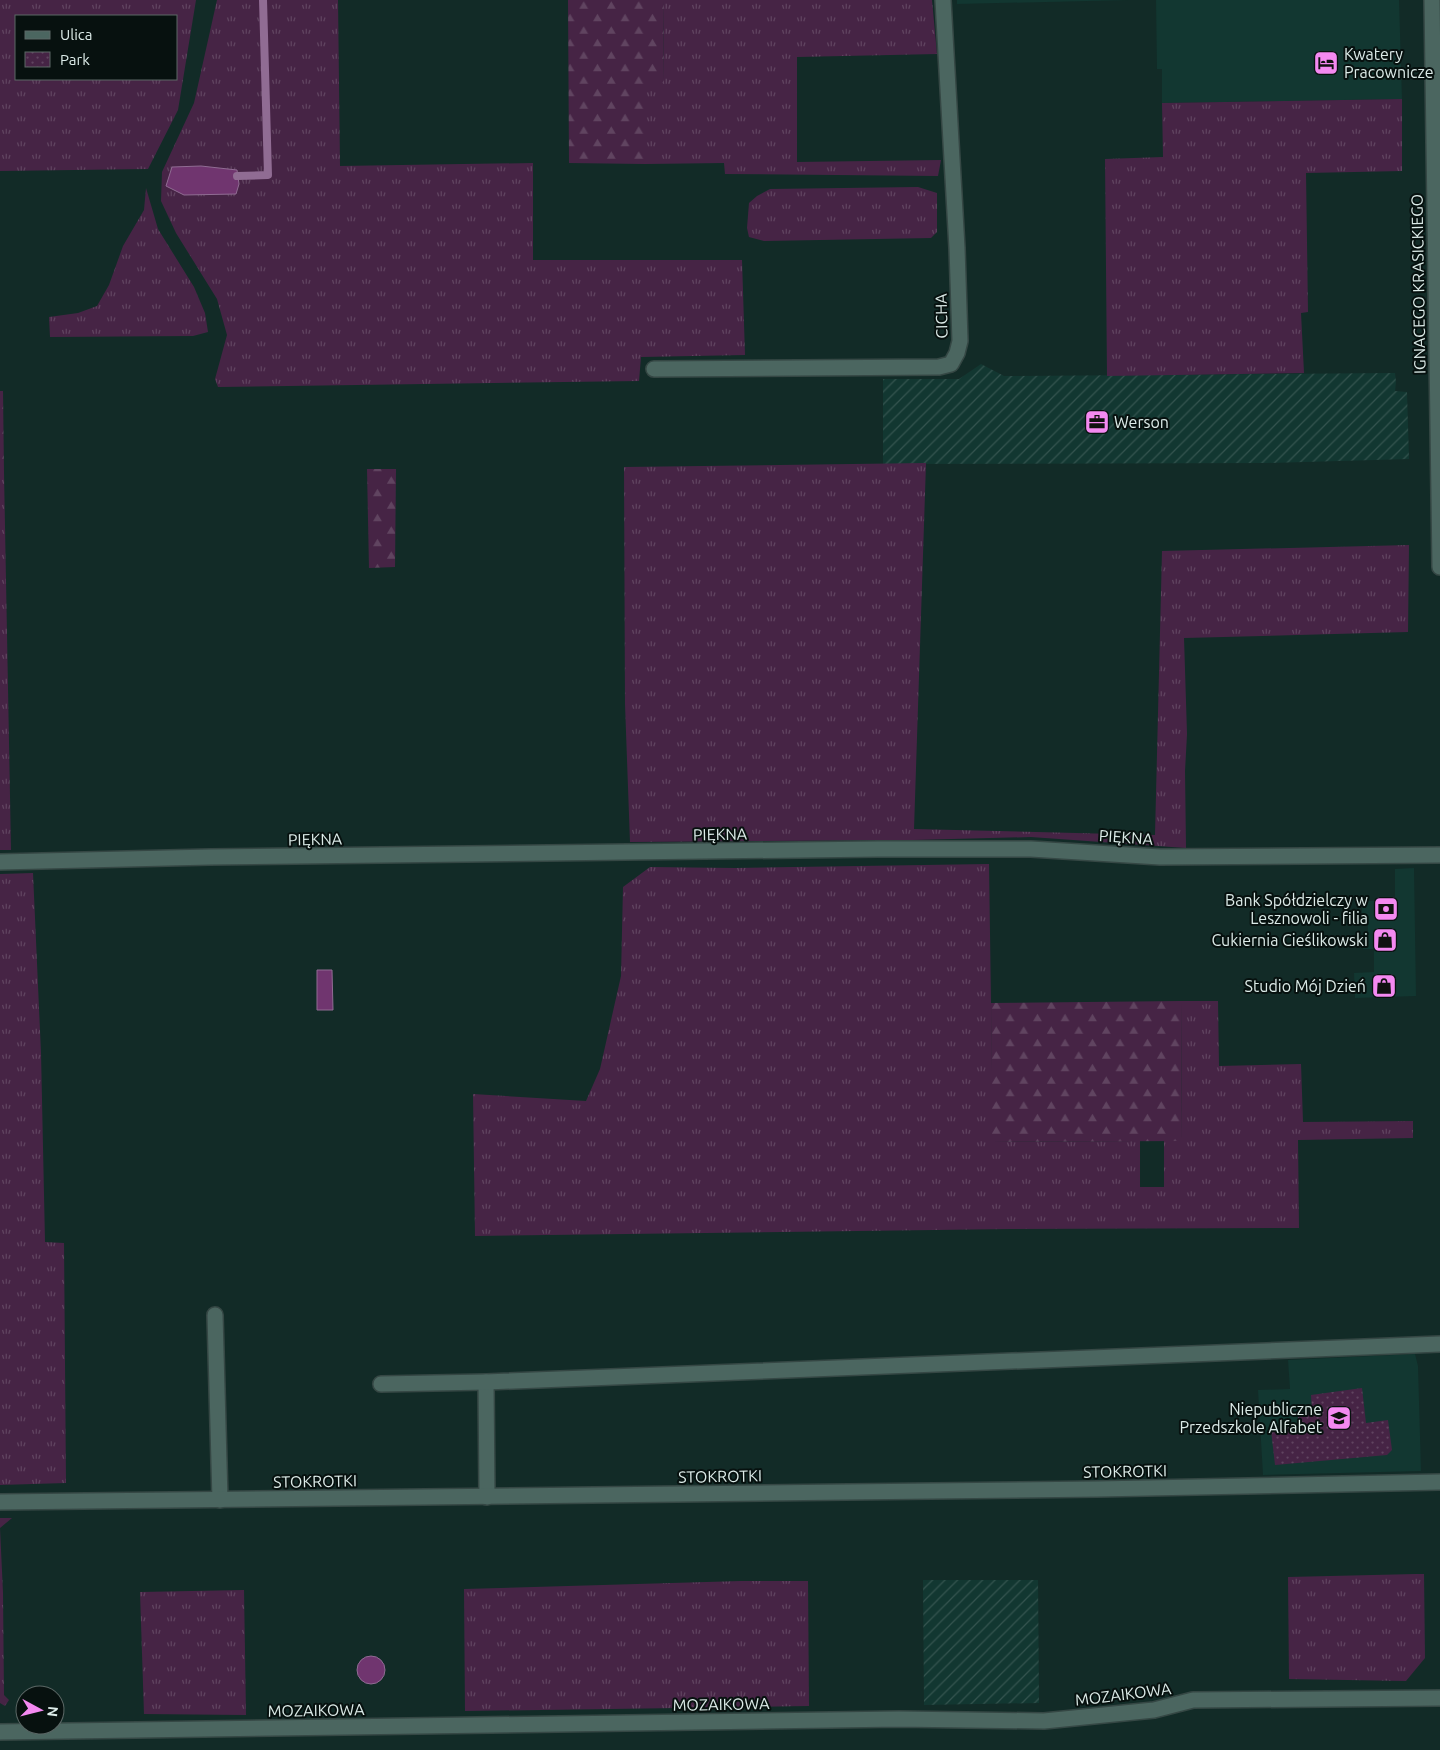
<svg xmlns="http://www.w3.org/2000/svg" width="1440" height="1750" viewBox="0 0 1440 1750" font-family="Ubuntu,sans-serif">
	<defs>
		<pattern id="industrial-furrows" width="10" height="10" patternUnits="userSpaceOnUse" patternTransform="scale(1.25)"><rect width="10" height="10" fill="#123731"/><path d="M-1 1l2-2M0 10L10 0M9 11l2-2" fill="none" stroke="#34544f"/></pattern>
		<pattern id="grass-tufts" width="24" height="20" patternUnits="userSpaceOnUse" patternTransform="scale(1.25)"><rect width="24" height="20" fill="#462445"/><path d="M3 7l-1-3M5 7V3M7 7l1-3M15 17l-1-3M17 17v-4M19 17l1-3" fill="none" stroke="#604460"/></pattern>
		<pattern id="forest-firs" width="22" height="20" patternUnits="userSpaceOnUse" patternTransform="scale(1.25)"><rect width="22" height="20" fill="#462445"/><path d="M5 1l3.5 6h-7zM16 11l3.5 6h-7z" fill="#604460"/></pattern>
		<pattern id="park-dots" width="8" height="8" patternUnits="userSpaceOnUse" patternTransform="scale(1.25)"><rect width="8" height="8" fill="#462445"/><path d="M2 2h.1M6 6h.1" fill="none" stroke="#604460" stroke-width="1.8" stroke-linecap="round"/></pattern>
	</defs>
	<rect width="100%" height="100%" fill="#122b27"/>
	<!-- built -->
	<g fill="#123731">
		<path d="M 957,0 L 1129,0 L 957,4 Z"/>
		<path d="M 1156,0 L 1399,0 L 1402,99 L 1162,103 L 1162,69 L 1157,69 Z"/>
		<path d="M 1414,868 L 1416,996 L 1355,998 L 1354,973 L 1374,972 L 1374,949 L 1363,949 L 1363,934 L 1368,934 L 1368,915 L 1362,915 L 1362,901 L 1395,900 L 1395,869 Z"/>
		<path d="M 1415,1354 L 1418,1366 L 1421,1471 L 1263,1475 L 1258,1390 L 1290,1389 L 1288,1360 Z"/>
	</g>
	<!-- industrial -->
	<g fill="url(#industrial-furrows)">
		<path d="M 981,364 L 1004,376 L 1395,373 L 1396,382 L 1395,391 L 1407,392 L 1409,459 L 1267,463 L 883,464 L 883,379 L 959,379 Z"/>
		<path d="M 923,1580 L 1038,1580 L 1039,1703 L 924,1705 Z"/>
	</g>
	<!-- grass -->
	<g fill="url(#grass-tufts)" fill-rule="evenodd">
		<path d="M 0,0 L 196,0 L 178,110 L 148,169 L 0,171 ZM 16,16 L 176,16 L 176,79 L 16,79 Z"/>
		<path d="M 217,0 L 338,0 L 340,166 L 533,163 L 533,260 L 742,260 L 745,355 L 641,357 L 639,381 L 218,387 L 215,379 L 227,335 L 217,299 L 176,233 L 161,201 L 162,172 L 194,103 Z"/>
		<path d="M 663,0 L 932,0 L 937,54 L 797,57 L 797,162 L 941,160 L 938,176 L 725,174 L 724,163 L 645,164 L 645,82 L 664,82 Z"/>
		<path d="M 1402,99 L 1402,171 L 1306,173 L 1308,312 L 1301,313 L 1304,373 L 1107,376 L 1105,159 L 1163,157 L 1162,103 Z"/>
		<path d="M 918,187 L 937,193 L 937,232 L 931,238 L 764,241 L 749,237 L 747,228 L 749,203 L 757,196 L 770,189 Z"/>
		<path d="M 146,188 L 158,229 L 194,287 L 205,313 L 208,332 L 193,336 L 50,337 L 49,317 L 78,313 L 97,306 L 109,285 L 123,246 L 144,210 Z"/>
		<path d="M 926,463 L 914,829 L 1155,835 L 1162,551 L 1409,545 L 1408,632 L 1184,638 L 1187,734 L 1185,771 L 1186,848 L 1031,837 L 913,840 L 630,842 L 625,704 L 624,467 Z"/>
		<path d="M 0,473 L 4,473 L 11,850 L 0,850 Z"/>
		<path d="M 989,864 L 993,1142 L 1140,1141 L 1140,1187 L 1164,1187 L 1164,1141 L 1182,1141 L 1181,1001 L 1218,1001 L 1219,1066 L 1301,1064 L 1303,1122 L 1413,1121 L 1413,1138 L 1298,1140 L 1299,1228 L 1010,1229 L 475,1236 L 473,1094 L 586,1101 L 600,1069 L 621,976 L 623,887 L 650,867 L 735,868 Z"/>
		<path d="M 33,873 L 41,1053 L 45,1242 L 64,1243 L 66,1483 L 0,1485 L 0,874 Z"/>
		<path d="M 0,1518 L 12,1518 L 0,1528 L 3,1593 L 4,1695 L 9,1700 L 5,1706 L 0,1703 Z"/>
		<path d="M 1416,1574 L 1424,1574 L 1425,1658 L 1406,1681 L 1289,1679 L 1288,1577 Z"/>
		<path d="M 741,1581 L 808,1581 L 809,1706 L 465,1711 L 464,1589 Z"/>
		<path d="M 244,1590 L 246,1715 L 144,1714 L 140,1592 Z"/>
	</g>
	<!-- forest -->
	<g fill="url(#forest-firs)">
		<path d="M 568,0 L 663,0 L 664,82 L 645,82 L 645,164 L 569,163 Z"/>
		<path d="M 0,391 L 3,391 L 4,473 L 0,473 Z"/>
		<path d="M 367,469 L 396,469 L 395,567 L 369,568 Z"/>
		<path d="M 1181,1001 L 1182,1141 L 992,1142 L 991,1003 Z"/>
	</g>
	<!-- park -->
	<path fill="url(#park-dots)" d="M 1362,1388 L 1366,1423 L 1388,1420 L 1392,1450 L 1387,1455 L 1275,1465 L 1271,1430 L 1298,1426 L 1298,1413 L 1312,1412 L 1311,1395 Z"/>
	<!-- water -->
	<g fill="#70356f" stroke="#906c93">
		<path d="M 201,166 L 237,170 L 239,184 L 236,194 L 184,195 L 166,186 L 172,167 Z"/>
		<path d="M 317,970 L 332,970 L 333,1010 L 317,1010 Z"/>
		<circle cx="371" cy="1670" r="14"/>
	</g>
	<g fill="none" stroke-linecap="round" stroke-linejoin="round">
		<!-- stream -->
		<path stroke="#906c93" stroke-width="8" d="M 237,176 L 268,175 L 263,0"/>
		<defs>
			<g id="minor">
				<path d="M 1432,0 L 1440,567"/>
				<path d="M 654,369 L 939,367 L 951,364 L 957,353 L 960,341 L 957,248 L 943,0"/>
				<path d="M 0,862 L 210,857 L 878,849 L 1031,849 L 1160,857 L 1440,855"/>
				<path d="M 215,1315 L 220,1500"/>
				<path d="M 486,1382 L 487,1497"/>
				<path d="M 381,1384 L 486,1382 L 1440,1344"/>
				<path d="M 0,1502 L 1098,1489 L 1440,1482"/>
				<path d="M 0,1732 L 899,1719 L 1044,1721 L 1154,1710 L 1193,1700 L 1440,1698"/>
			</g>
		</defs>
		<!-- minor casing -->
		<use href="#minor" stroke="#354744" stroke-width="18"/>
		<!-- minor -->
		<use href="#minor" stroke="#4b6660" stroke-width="15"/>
	</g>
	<!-- icons -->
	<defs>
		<symbol id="hotel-square" viewBox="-11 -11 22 22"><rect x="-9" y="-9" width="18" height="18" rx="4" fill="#f489f1" stroke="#07110f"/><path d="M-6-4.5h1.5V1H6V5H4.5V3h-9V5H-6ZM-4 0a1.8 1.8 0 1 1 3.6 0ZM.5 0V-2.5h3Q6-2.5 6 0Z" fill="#111"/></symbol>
		<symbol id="office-square" viewBox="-11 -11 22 22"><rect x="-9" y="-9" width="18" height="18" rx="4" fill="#f489f1" stroke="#07110f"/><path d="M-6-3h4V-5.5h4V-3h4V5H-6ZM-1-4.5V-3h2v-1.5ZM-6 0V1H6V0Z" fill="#111"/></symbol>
		<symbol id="bank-square" viewBox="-11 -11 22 22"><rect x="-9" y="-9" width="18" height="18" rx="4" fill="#f489f1" stroke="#07110f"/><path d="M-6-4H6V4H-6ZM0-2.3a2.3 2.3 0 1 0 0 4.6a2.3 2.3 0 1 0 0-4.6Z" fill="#111"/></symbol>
		<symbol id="shop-square" viewBox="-11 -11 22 22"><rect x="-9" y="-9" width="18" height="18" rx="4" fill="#f489f1" stroke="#07110f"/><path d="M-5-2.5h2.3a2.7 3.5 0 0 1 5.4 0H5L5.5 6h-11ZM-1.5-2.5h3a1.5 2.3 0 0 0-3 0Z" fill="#111"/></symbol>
		<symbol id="school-square" viewBox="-11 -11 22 22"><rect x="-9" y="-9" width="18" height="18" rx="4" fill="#f489f1" stroke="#07110f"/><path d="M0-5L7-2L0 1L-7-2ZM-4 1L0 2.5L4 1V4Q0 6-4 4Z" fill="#111"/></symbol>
	</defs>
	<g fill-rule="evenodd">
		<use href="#hotel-square" x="1312" y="49" width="28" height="28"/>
		<use href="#office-square" x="1083" y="408" width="28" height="28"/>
		<use href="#bank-square" x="1372" y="895" width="28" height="28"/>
		<use href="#shop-square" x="1371" y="926" width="28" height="28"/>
		<use href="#shop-square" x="1370" y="972" width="28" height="28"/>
		<use href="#school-square" x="1325" y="1404" width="28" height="28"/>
	</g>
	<g text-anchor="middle" stroke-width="4" stroke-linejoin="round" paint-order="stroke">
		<!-- poi labels -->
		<g font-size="16" fill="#dcebe8" stroke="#07110f" text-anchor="end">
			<text x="1344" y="60" text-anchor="start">Kwatery<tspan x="1344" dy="18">Pracownicze</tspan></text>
			<text x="1114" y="428" text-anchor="start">Werson</text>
			<text x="1368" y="906">Bank Spółdzielczy w<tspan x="1368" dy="18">Lesznowoli - filia</tspan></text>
			<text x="1368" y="946">Cukiernia Cieślikowski</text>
			<text x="1366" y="992">Studio Mój Dzień</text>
			<text x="1322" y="1415">Niepubliczne<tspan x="1322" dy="18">Przedszkole Alfabet</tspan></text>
		</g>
		<!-- street labels -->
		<g font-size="16" fill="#dcebe8" stroke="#07110f">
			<text transform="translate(1418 284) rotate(-91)" y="6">IGNACEGO KRASICKIEGO</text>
			<text transform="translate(941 316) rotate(-91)" y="6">CICHA</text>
			<text transform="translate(720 834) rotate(-1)" y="6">PIĘKNA</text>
			<text transform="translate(1126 837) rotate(4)" y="6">PIĘKNA</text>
			<text transform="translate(315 839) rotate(-1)" y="6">PIĘKNA</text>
			<text transform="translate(1125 1471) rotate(-1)" y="6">STOKROTKI</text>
			<text transform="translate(720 1476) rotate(-1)" y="6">STOKROTKI</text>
			<text transform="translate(315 1481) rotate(-1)" y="6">STOKROTKI</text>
			<text transform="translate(1123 1694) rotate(-7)" y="6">MOZAIKOWA</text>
			<text transform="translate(721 1704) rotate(-1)" y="6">MOZAIKOWA</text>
			<text transform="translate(316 1710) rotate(-1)" y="6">MOZAIKOWA</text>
		</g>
	</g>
	<!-- legend -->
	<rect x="15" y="15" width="162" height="65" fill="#07110f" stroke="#5c6866"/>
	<rect x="25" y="31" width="25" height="8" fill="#4b6660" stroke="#5c6866"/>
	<text x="60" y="40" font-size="15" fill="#dcebe8">Ulica</text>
	<rect x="25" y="52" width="25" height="15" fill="url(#park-dots)" stroke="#5c6866"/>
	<text x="60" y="65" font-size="15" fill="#dcebe8">Park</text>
	<!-- north arrow -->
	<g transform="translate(40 1710) rotate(97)"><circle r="24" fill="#07110f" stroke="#5c6866"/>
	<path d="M0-4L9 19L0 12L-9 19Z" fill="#f489f1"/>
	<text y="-8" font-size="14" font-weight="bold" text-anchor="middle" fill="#dcebe8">N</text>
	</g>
</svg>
